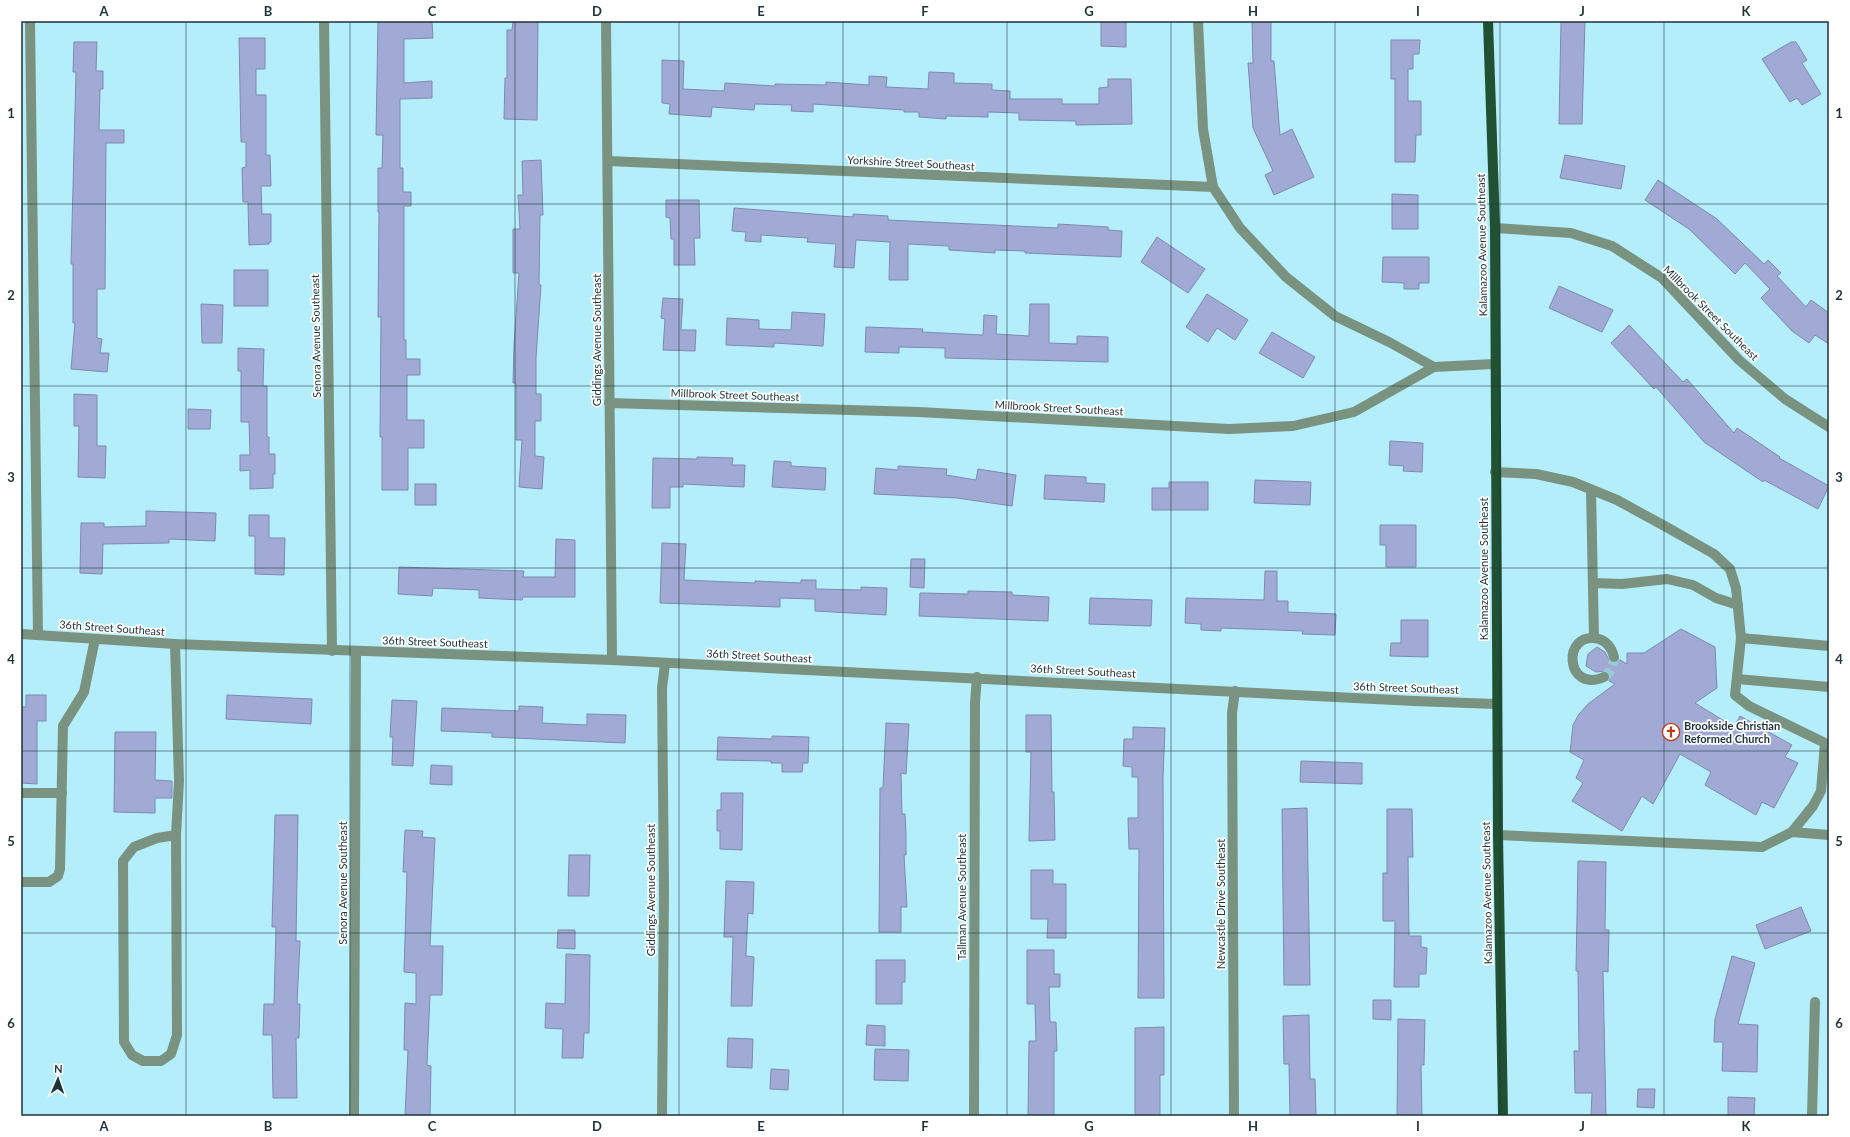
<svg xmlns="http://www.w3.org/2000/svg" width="1850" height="1137" viewBox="0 0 1850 1137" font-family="Lato,sans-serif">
	<rect width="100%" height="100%" fill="#b4eefb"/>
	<!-- building -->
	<g fill="#a0aad4" stroke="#7f89b1">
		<path d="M 378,21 L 432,22 L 433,38 L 404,39 L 404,83 L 432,81 L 432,98 L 400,99 L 400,168 L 403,168 L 403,192 L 411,192 L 411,206 L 404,206 L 404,340 L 406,340 L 406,359 L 420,359 L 420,375 L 407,375 L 407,420 L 424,420 L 424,448 L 408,448 L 408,490 L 382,490 L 382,437 L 380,437 L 381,317 L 378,317 L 379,212 L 378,212 L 378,168 L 382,168 L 383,135 L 376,135 Z"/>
		<path d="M 513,21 L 538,21 L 537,120 L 504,119 L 505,78 L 507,78 L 507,30 L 512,30 Z"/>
		<path d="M 1101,21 L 1126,21 L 1126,47 L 1101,46 Z"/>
		<path d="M 1252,21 L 1271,21 L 1271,61 L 1274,61 L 1280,135 L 1292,129 L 1314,177 L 1274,195 L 1265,175 L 1273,171 L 1253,128 L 1248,63 L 1253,63 Z"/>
		<path d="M 1561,21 L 1585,21 L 1582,124 L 1559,124 Z"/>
		<path d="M 239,38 L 265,38 L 265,69 L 256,69 L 256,95 L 266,95 L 266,155 L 270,155 L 271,186 L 261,186 L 262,214 L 271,214 L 271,242 L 269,242 L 269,244 L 249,245 L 248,202 L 243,202 L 242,168 L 246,167 L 246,142 L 241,142 Z"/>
		<path d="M 1391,40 L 1420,40 L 1419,54 L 1413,54 L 1413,69 L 1408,69 L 1408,101 L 1421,101 L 1421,135 L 1416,135 L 1415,162 L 1395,162 L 1395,79 L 1391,79 Z"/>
		<path d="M 74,42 L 97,42 L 96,71 L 103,71 L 103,89 L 100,89 L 99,130 L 124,130 L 124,143 L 106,143 L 105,289 L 97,289 L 97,338 L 102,339 L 100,353 L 109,353 L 107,372 L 71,369 L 75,323 L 73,323 L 73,264 L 71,264 L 76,72 L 73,72 Z"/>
		<path d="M 1791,42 L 1796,42 L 1807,60 L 1802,63 L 1821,94 L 1802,105 L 1797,98 L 1790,102 L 1762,59 Z"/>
		<path d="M 662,60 L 684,61 L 683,89 L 724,91 L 725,83 L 775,86 L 775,84 L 826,85 L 826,82 L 869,85 L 869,76 L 887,77 L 886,87 L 928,89 L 929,72 L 954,73 L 954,83 L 992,84 L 992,90 L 1010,91 L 1010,99 L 1062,99 L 1062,104 L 1099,104 L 1099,88 L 1108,87 L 1108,79 L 1131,79 L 1132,124 L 1076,125 L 1076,121 L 1019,120 L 1019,113 L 988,112 L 988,117 L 946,116 L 946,119 L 919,117 L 919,112 L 904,112 L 904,110 L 813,104 L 813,112 L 791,111 L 792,105 L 755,104 L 754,110 L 712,107 L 711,117 L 669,114 L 670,104 L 662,103 Z"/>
		<path d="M 1565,155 L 1625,166 L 1621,189 L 1560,178 Z"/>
		<path d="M 541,160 L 543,215 L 540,215 L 539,285 L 541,285 L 536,358 L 536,394 L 541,394 L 541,421 L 535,421 L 535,456 L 544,457 L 542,489 L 519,487 L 522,440 L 516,440 L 516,383 L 513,383 L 514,345 L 519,273 L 513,273 L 513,229 L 520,229 L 518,195 L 523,195 L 522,161 Z"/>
		<path d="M 1658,180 L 1717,219 L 1764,264 L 1768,260 L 1781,273 L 1777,276 L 1806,307 L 1811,300 L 1829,313 L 1829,344 L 1815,335 L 1809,343 L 1792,331 L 1761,298 L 1770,289 L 1745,263 L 1735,274 L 1689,229 L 1645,200 Z"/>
		<path d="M 1392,194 L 1418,195 L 1418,229 L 1392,229 Z"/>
		<path d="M 666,200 L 699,200 L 700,238 L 694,238 L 695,265 L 674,265 L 674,239 L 671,239 L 670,218 L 666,217 Z"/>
		<path d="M 734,208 L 853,217 L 853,214 L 888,216 L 888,220 L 951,223 L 1058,228 L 1058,224 L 1108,227 L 1108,230 L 1122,231 L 1121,257 L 1025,253 L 1025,251 L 995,250 L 995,253 L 949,250 L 949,246 L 908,244 L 908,280 L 889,280 L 890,242 L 856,240 L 854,268 L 834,267 L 836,244 L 807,242 L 808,238 L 761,235 L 761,242 L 745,241 L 746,232 L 732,231 Z"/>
		<path d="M 1157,237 L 1205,269 L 1188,293 L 1141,262 Z"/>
		<path d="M 1383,257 L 1429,257 L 1429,283 L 1419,283 L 1419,289 L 1404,289 L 1404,283 L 1382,282 Z"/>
		<rect x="234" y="270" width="34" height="36"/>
		<path d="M 1559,286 L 1613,310 L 1602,332 L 1549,308 Z"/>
		<path d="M 1207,294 L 1248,320 L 1235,340 L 1217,328 L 1208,342 L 1186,327 Z"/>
		<path d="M 663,298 L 683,299 L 681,330 L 696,330 L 695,351 L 663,350 L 665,319 L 661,318 Z"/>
		<path d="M 201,304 L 223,305 L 222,343 L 202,343 Z"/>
		<path d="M 1030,304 L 1049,304 L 1049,343 L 1077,344 L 1077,336 L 1108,337 L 1108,362 L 945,358 L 945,348 L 899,347 L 899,353 L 865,352 L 866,327 L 923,329 L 922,332 L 983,335 L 984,315 L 997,316 L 996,334 L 1029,336 Z"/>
		<path d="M 792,312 L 825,314 L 823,346 L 774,343 L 774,347 L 726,345 L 727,318 L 759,320 L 759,329 L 791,330 Z"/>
		<path d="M 1629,325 L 1683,382 L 1687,379 L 1734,433 L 1737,428 L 1780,457 L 1779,458 L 1829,486 L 1818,509 L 1764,480 L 1763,482 L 1704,442 L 1656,387 L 1654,389 L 1611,343 Z"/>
		<path d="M 1272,332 L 1315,357 L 1303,378 L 1259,353 Z"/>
		<path d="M 238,348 L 264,349 L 263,386 L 267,386 L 267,437 L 269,437 L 269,454 L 275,454 L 275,474 L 273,474 L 273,488 L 250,489 L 250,470 L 240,471 L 240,455 L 250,455 L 249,422 L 241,422 L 241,371 L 238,371 Z"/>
		<path d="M 74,394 L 97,395 L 97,446 L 106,446 L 105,478 L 78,477 L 79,426 L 74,426 Z"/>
		<path d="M 188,409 L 211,410 L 210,429 L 188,429 Z"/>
		<path d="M 1390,441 L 1423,443 L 1422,472 L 1403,471 L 1404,466 L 1389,465 Z"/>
		<path d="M 697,457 L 733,458 L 732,465 L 745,465 L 744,487 L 683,484 L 683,487 L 670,487 L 670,508 L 652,508 L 653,458 L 697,459 Z"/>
		<path d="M 774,461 L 791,462 L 791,466 L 826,468 L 825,490 L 772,487 Z"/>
		<path d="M 898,466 L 947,469 L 946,475 L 976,480 L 978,469 L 1016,475 L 1012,506 L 957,498 L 874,494 L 876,468 L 898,470 Z"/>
		<path d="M 1045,475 L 1086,477 L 1086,483 L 1105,484 L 1104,502 L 1044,499 Z"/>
		<path d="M 1255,480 L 1311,482 L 1310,505 L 1254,503 Z"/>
		<path d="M 1169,482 L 1208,482 L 1208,510 L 1152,510 L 1152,488 L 1169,488 Z"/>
		<rect x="415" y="484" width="21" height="21"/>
		<path d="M 146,511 L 216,513 L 215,541 L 169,539 L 169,543 L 103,544 L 102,574 L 80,573 L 81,523 L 104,523 L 104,527 L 146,526 Z"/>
		<path d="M 249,515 L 269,515 L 269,538 L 285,538 L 284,575 L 255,574 L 255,536 L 249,536 Z"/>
		<path d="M 1380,525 L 1416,525 L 1416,567 L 1386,567 L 1386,545 L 1380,545 Z"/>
		<path d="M 556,539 L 575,540 L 575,597 L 523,597 L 522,600 L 479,598 L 479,590 L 433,588 L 432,596 L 398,594 L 399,567 L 524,571 L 523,577 L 555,577 Z"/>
		<path d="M 662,543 L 686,544 L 684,580 L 755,583 L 755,581 L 801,583 L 801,580 L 816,580 L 816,589 L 861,590 L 861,587 L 887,588 L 886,615 L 815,611 L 815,599 L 780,598 L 780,607 L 660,603 Z"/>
		<path d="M 911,559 L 925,559 L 924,588 L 910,587 Z"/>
		<path d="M 1265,571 L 1277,571 L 1277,601 L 1288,601 L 1288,612 L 1336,614 L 1335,635 L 1302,634 L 1303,631 L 1221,628 L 1221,631 L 1201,630 L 1201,624 L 1185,623 L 1186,598 L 1264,600 Z"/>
		<path d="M 968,591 L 1012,592 L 1012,595 L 1049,597 L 1048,621 L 919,616 L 920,593 L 968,594 Z"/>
		<path d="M 1090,598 L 1152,600 L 1151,626 L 1089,624 Z"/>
		<path d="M 1401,620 L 1428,620 L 1428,657 L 1390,656 L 1391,643 L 1401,643 Z"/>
		<path d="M 1681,629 L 1715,647 L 1717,688 L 1695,703 L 1734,727 L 1740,716 L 1792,745 L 1785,757 L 1798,763 L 1774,808 L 1762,802 L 1756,815 L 1705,785 L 1711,772 L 1680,754 L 1653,804 L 1642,796 L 1622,831 L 1572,801 L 1583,783 L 1576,778 L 1584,760 L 1570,752 L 1573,725 L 1579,714 L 1588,704 L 1615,684 L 1609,681 L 1610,675 L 1606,671 L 1596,672 L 1586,666 L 1588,654 L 1597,647 L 1605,652 L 1610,662 L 1615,663 L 1620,660 L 1627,664 L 1627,653 L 1644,653 Z"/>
		<path d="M 26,695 L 46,695 L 46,721 L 37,721 L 37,784 L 21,783 L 21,707 L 26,707 Z"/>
		<path d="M 227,695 L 312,699 L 311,724 L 226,719 Z"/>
		<path d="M 392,700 L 417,701 L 413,766 L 392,765 L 393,737 L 390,737 Z"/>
		<path d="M 519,706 L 543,707 L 542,723 L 587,725 L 587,714 L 626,715 L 625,743 L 492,737 L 492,733 L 441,731 L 442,708 L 519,711 Z"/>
		<path d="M 1026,715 L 1051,715 L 1052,792 L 1054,792 L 1055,840 L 1029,841 L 1031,752 L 1026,752 Z"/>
		<path d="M 886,723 L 909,724 L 906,774 L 901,773 L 902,814 L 905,814 L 906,834 L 906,855 L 904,855 L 907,907 L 901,907 L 901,932 L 879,932 L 880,788 L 883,788 Z"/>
		<path d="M 1133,727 L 1165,728 L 1163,778 L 1164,998 L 1138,998 L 1139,849 L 1129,849 L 1128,818 L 1138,818 L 1138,777 L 1132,777 L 1132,767 L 1123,766 L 1124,739 L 1133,739 Z"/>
		<path d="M 115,732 L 156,732 L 155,780 L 172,781 L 172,798 L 155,798 L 155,813 L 114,812 Z"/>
		<path d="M 772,736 L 809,737 L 808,763 L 803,763 L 802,772 L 782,772 L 782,763 L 771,763 L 771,761 L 717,760 L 718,737 L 772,739 Z"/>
		<path d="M 1301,761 L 1362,763 L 1362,784 L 1300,782 Z"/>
		<path d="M 431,765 L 452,766 L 452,785 L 430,784 Z"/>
		<path d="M 721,793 L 743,793 L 742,850 L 720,849 L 720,831 L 717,831 L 717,810 L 721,810 Z"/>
		<path d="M 1307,808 L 1310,985 L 1284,985 L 1282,809 Z"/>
		<path d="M 1387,809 L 1412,809 L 1413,857 L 1408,857 L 1409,936 L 1421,936 L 1421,947 L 1427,948 L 1426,974 L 1419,974 L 1419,987 L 1394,987 L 1395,921 L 1383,921 L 1383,873 L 1387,873 Z"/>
		<path d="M 275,815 L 298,815 L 296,941 L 300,941 L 297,1004 L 300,1004 L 299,1038 L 296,1038 L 297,1098 L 273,1098 L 272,1035 L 263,1035 L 264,1004 L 274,1004 L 276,927 L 272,927 Z"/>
		<path d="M 405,830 L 423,831 L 422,837 L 435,838 L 430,946 L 443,946 L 442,995 L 430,995 L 427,1065 L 431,1066 L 430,1116 L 405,1116 L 408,1050 L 404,1050 L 405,1003 L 416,1004 L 416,973 L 404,972 L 407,872 L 403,872 Z"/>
		<path d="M 569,855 L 590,855 L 589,896 L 568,896 Z"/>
		<path d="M 1578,861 L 1606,862 L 1605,930 L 1609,930 L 1608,972 L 1603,971 L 1606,1116 L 1591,1116 L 1592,1093 L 1575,1093 L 1574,1051 L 1579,1051 L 1578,971 L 1576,971 Z"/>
		<path d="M 1031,870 L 1053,870 L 1053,884 L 1066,884 L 1066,938 L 1047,938 L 1048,919 L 1031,919 Z"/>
		<path d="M 726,881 L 754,882 L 753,914 L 748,913 L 746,956 L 754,957 L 752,1006 L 731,1006 L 733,937 L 724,937 Z"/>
		<path d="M 1801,907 L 1811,931 L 1765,949 L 1756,925 Z"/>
		<path d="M 558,930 L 575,930 L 575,949 L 557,948 Z"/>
		<path d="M 1027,950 L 1054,950 L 1054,974 L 1060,974 L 1060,987 L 1049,987 L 1050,1022 L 1056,1022 L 1057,1051 L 1054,1051 L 1054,1116 L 1028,1116 L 1029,1041 L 1036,1041 L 1035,1004 L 1027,1004 Z"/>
		<path d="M 566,954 L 590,955 L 589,1033 L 584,1033 L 583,1058 L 562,1058 L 563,1029 L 545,1028 L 546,1003 L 565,1004 Z"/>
		<path d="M 1732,956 L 1755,963 L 1738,1024 L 1758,1025 L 1757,1072 L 1722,1071 L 1723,1042 L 1714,1042 L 1715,1019 Z"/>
		<path d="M 876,960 L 905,960 L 905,982 L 902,982 L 902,1004 L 876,1004 Z"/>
		<path d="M 1373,1000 L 1391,1000 L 1391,1020 L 1373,1019 Z"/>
		<path d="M 1309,1015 L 1310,1079 L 1315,1079 L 1316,1116 L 1290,1116 L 1289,1064 L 1284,1064 L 1283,1016 Z"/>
		<path d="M 1398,1019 L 1425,1020 L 1424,1065 L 1421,1065 L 1422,1116 L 1397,1116 Z"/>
		<path d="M 867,1025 L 885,1026 L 885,1046 L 866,1045 Z"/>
		<path d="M 1164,1027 L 1164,1075 L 1160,1075 L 1160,1116 L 1135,1116 L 1135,1028 Z"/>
		<path d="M 728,1038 L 753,1039 L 752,1068 L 727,1067 Z"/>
		<path d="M 875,1049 L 909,1050 L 908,1081 L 874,1080 Z"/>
		<path d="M 771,1069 L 789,1070 L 788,1090 L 770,1089 Z"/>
		<path d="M 1638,1089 L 1655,1089 L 1654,1108 L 1637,1107 Z"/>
		<path d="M 1728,1097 L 1755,1098 L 1754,1116 L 1728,1116 Z"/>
	</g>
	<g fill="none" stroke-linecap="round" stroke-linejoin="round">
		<!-- minor-tunnel -->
		<path stroke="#96c9d4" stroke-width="10" stroke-dasharray="10 5" stroke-linecap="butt" d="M 1604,677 C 1611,672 1614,666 1614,657"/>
		<!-- minor -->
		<g stroke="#7a9381" stroke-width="10">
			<path d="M 30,21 L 38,635"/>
			<path d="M 324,21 L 332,651"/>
			<path d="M 606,21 L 612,660"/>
			<path d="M 1198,21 L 1203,129 L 1213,187 L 1240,228 L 1286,277 L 1335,316 L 1389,342 L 1434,367"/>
			<path d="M 608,161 L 1213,187"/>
			<path d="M 1495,228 L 1571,233 L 1612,246 L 1662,278 L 1739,360 L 1785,399 L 1829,427"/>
			<path d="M 609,403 L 919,412 L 1229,429 L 1293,426 L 1354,412 L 1434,367 L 1494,364"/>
			<path d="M 1495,472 L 1536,474 L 1573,482 L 1617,500 L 1670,529 L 1714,554 L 1730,569 L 1736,588 L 1741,638 L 1735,695 L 1749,706 L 1825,743 L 1821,791 L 1813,806 L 1792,832 L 1762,847 L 1498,835"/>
			<path d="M 1591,490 L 1594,638"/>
			<path d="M 1593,583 L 1622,584 L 1667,579 L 1693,585 L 1716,598 L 1738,605"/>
			<path d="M 21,634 L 175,644 L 612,660 L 1414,701 L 1496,704"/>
			<path d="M 1741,638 L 1829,646"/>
			<path d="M 175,644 L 179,781 L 176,835 L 177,1035 L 171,1054 L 161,1061 L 143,1061 L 132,1055 L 124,1042 L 123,861 L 134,847 L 157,838 L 176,835"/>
			<path d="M 1604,677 C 1565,694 1561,630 1599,639 C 1608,642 1612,649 1614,657"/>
			<path d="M 1737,679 L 1829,687"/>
			<path d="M 21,793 L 62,793"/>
			<path d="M 1792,832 L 1829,835"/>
			<path d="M 21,882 L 49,882 L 58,876 L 60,869 L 63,726 L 84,692 L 95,639"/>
			<path d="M 354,1116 L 356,651"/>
			<path d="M 662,1116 L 664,890 L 662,688 L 665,664"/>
			<path d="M 974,1116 L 975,702 L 977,677"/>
			<path d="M 1234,1116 L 1232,713 L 1235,691"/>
			<path d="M 1812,1116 L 1815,1002"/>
		</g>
		<!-- major -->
		<path stroke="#215133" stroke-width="10" d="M 1488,21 L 1495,228 L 1498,835 L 1503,1116"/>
	</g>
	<!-- grid -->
	<path fill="none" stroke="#1c3338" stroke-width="1" stroke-opacity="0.55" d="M 186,21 L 186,1116M 350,21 L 350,1116M 515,21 L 515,1116M 679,21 L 679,1116M 843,21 L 843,1116M 1007,21 L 1007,1116M 1171,21 L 1171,1116M 1335,21 L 1335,1116M 1500,21 L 1500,1116M 1664,21 L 1664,1116M 21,204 L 1829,204M 21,386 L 1829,386M 21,568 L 1829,568M 21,751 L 1829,751M 21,933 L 1829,933"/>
	<!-- icons -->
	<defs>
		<symbol id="church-ring" viewBox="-11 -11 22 22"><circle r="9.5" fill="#fff" stroke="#c43a1b" stroke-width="1.5"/><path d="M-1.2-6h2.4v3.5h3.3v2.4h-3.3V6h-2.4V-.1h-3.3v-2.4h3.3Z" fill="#c43a1b"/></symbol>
	</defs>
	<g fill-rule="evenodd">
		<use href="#church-ring" x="1661" y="722" width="20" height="20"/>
	</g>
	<g text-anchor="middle" stroke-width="3.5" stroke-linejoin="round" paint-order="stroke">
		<!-- street labels -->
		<g font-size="11" fill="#1c3338" stroke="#fff">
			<text transform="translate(911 163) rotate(3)" y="4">Yorkshire Street Southeast</text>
			<text transform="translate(1482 245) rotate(-91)" y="4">Kalamazoo Avenue Southeast</text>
			<text transform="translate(1711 313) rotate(45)" y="4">Millbrook Street Southeast</text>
			<text transform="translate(316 336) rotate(-91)" y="4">Senora Avenue Southeast</text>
			<text transform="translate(597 340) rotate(-90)" y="4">Giddings Avenue Southeast</text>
			<text transform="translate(735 395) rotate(2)" y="4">Millbrook Street Southeast</text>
			<text transform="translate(1059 408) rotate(3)" y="4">Millbrook Street Southeast</text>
			<text transform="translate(1484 569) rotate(-90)" y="4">Kalamazoo Avenue Southeast</text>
			<text transform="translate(112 628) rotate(4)" y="4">36th Street Southeast</text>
			<text transform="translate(435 642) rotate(2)" y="4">36th Street Southeast</text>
			<text transform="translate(759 656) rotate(3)" y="4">36th Street Southeast</text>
			<text transform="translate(1083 671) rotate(3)" y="4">36th Street Southeast</text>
			<text transform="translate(1406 688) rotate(2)" y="4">36th Street Southeast</text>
			<text transform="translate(343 883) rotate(-90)" y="4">Senora Avenue Southeast</text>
			<text transform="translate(651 890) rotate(-90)" y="4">Giddings Avenue Southeast</text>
			<text transform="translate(1487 893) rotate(-91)" y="4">Kalamazoo Avenue Southeast</text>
			<text transform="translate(962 897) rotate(-90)" y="4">Tallman Avenue Southeast</text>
			<text transform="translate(1221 904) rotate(-90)" y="4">Newcastle Drive Southeast</text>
		</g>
		<!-- poi labels -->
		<g font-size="11" font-weight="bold" fill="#1c3338" stroke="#fff" text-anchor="start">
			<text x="1684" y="730">Brookside Christian<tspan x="1684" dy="13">Reformed Church</tspan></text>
		</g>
	</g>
	<!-- border -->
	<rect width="1850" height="1137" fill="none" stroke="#ffffff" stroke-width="44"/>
	<!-- north arrow -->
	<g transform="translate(58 1079) rotate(2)" stroke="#ffffff" stroke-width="3" paint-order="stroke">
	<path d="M0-3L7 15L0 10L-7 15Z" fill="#1c3338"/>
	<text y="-6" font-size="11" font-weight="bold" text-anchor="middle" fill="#1c3338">N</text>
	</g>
	<rect x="22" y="22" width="1806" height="1093" fill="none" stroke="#1c3338" stroke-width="1.5"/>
	<g font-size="13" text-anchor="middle" font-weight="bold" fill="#1c3338">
		<text x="104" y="16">A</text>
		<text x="268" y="16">B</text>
		<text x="432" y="16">C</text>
		<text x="597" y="16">D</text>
		<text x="761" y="16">E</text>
		<text x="925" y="16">F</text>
		<text x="1089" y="16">G</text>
		<text x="1253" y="16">H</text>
		<text x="1418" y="16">I</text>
		<text x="1582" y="16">J</text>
		<text x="1746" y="16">K</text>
		<text x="11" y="118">1</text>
		<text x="1839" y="118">1</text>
		<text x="11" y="300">2</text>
		<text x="1839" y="300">2</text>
		<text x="11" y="482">3</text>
		<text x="1839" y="482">3</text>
		<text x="11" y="664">4</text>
		<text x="1839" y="664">4</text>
		<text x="11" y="846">5</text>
		<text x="1839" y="846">5</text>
		<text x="11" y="1028">6</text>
		<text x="1839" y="1028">6</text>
		<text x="104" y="1131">A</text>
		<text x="268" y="1131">B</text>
		<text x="432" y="1131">C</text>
		<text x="597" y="1131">D</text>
		<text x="761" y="1131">E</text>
		<text x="925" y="1131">F</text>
		<text x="1089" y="1131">G</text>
		<text x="1253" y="1131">H</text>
		<text x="1418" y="1131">I</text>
		<text x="1582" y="1131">J</text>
		<text x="1746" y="1131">K</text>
	</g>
</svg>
